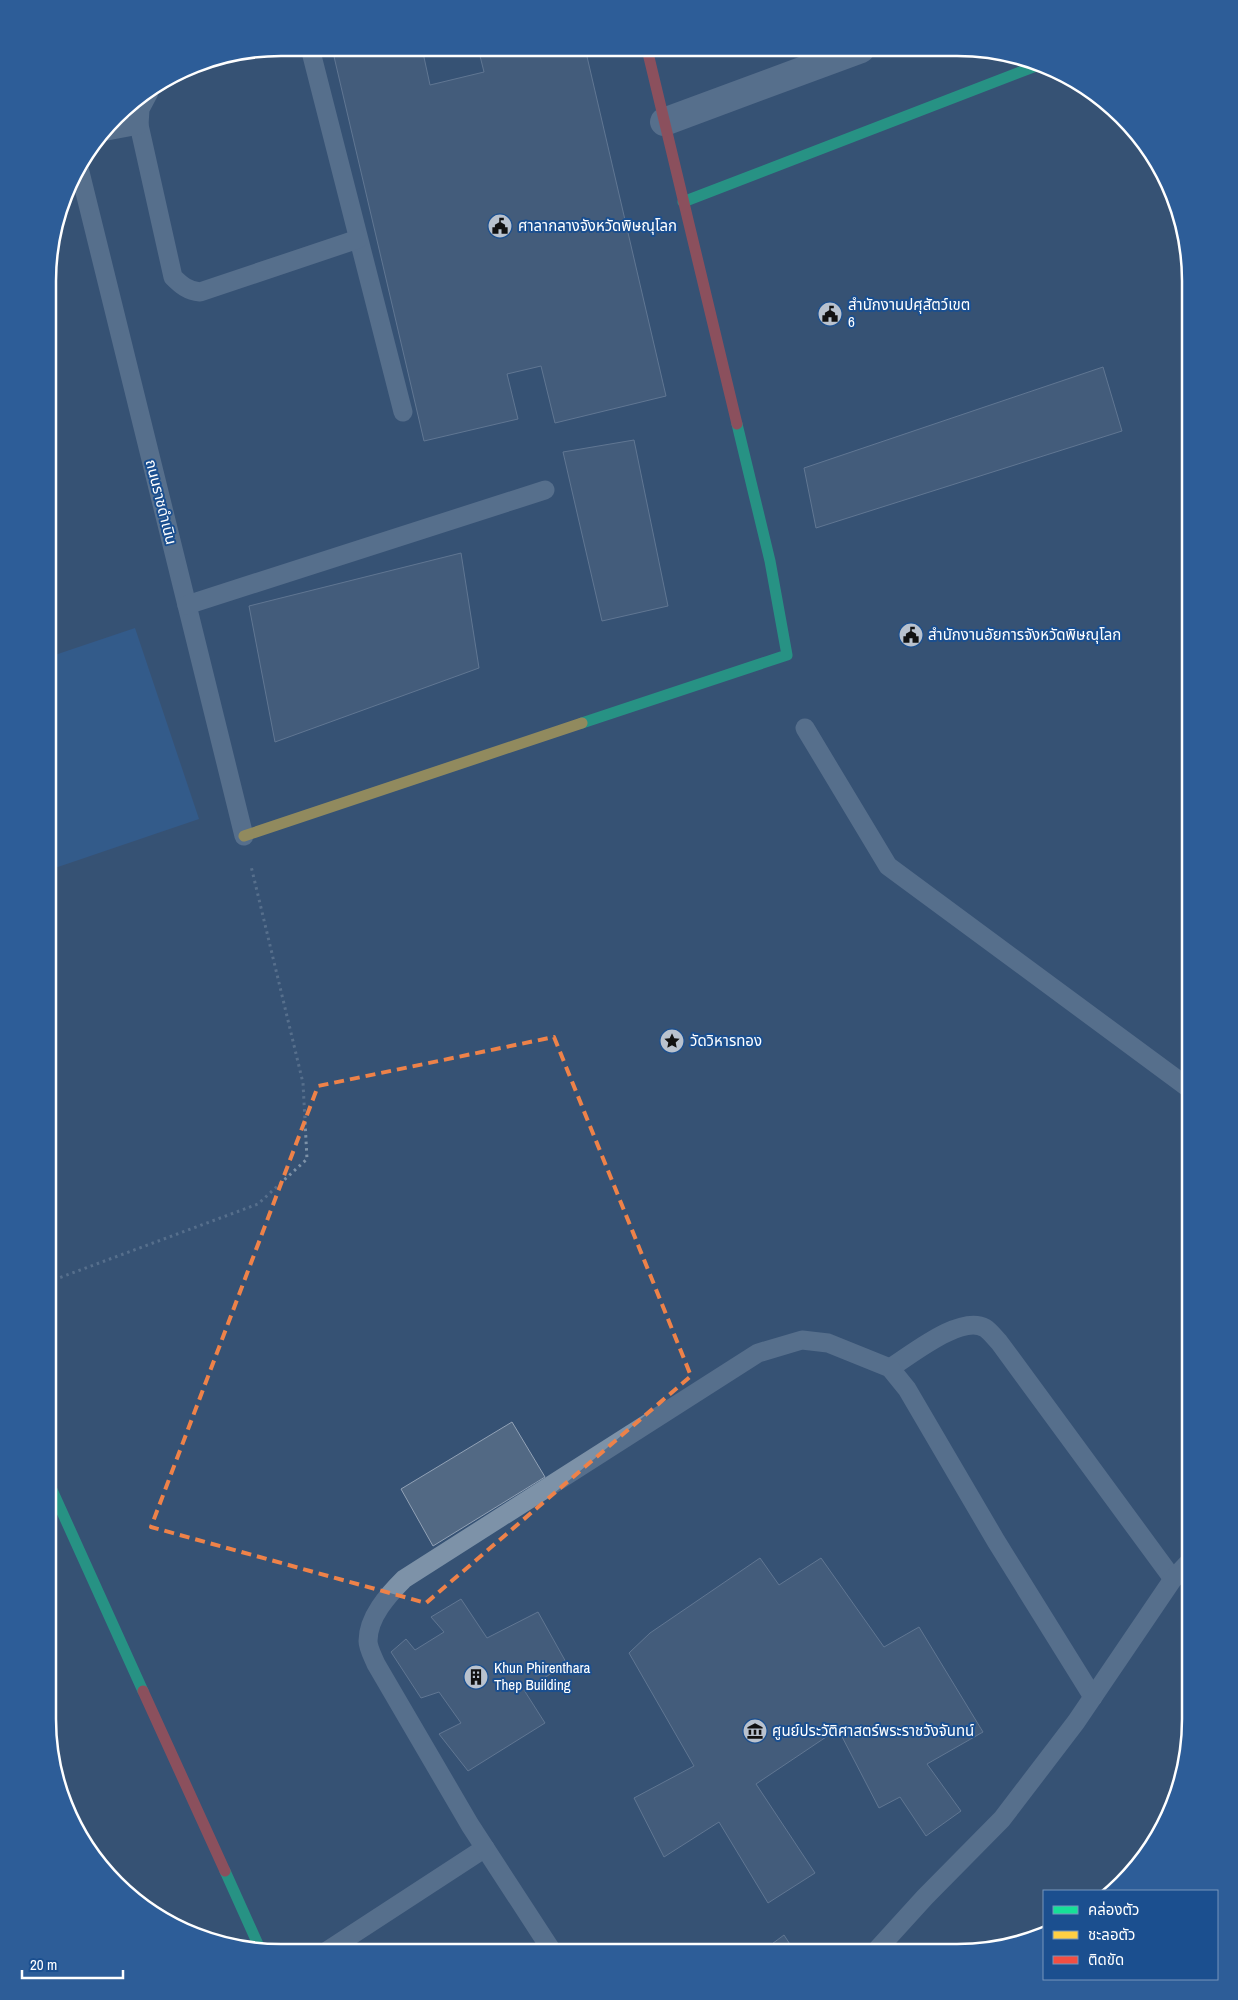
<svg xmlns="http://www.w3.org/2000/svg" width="1238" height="2000" viewBox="0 0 1238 2000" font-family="'Archivo Narrow','Noto Sans Thai',sans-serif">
	<rect width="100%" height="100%" fill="#365274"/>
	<!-- grass -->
	<path fill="#2f66a5" d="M 135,628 L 199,819 L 49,870 L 49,657 Z"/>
	<!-- building -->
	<g fill="#526984" stroke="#92a2b6">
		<path d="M 332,48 L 422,48 L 430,85 L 484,72 L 478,48 L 585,48 L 666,396 L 555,423 L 541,366 L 507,374 L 518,419 L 424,441 Z"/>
		<path d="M 1103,367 L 1122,431 L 816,528 L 804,468 Z"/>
		<path d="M 634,440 L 668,606 L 602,621 L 563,452 Z"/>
		<path d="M 461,553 L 479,668 L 275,742 L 249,606 Z"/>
		<path d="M 512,1422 L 545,1477 L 433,1546 L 401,1489 Z"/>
		<path d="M 760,1558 L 779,1585 L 821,1558 L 884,1647 L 919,1627 L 983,1732 L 927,1764 L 961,1811 L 926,1836 L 900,1797 L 879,1808 L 838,1729 L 756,1784 L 815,1873 L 768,1903 L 719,1822 L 664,1857 L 634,1798 L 694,1766 L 629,1653 L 650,1633 Z"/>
		<path d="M 461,1599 L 487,1638 L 538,1612 L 567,1664 L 524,1690 L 545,1723 L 468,1771 L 439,1734 L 461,1723 L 439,1692 L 421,1698 L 391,1652 L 406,1639 L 415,1650 L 444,1632 L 431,1617 Z"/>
		<path d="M 784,1935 L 795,1952 L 761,1952 Z"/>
	</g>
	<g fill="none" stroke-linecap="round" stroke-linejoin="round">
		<!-- path -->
		<path stroke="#7d92a8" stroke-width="3" stroke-dasharray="2.5 4" stroke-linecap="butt" d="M 48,1282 L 258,1204 L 307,1159 L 303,1083 L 251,866"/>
		<!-- lane -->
		<g stroke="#7d92a8" stroke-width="19">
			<path d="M 310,48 L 403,412"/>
			<path d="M 139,125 L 173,277 C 181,285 188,291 200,292 L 358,239"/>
			<path d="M 107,131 L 139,125 L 140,109 L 149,92"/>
			<path d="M 79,168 L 244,836"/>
			<path d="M 187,605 L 545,490"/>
			<path d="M 805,728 L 888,866 L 1190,1089"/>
			<path d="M 890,1368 C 911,1355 961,1314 985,1328 C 990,1331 995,1338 999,1342 L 1173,1579"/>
			<path d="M 327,1951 L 485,1848"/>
			<path d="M 552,1951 L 470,1825 L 376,1664 C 373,1657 368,1648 368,1641 C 368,1617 388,1595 404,1579 L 758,1353 L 802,1340 L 828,1343 L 890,1368 L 907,1389 L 996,1541 L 1093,1697"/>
			<path d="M 875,1952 L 925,1897 L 1002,1819 L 1076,1722 L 1173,1579 L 1190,1561"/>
		</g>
		<!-- street -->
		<path stroke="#7d92a8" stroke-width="28" d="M 664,122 L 861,49"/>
		<!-- fast -->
		<g stroke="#16e098" stroke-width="11">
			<path d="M 683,202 L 1041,64"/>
			<path d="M 582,723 L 787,655 L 770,561 L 737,424"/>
			<path d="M 48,1481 L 143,1691"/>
			<path d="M 225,1871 L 261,1951"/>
		</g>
		<!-- slow -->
		<path stroke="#ffcf43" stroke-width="11" d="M 244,836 L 582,723"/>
		<!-- jam -->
		<g stroke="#f24e42" stroke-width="11">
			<path d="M 647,49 L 737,424"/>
			<path d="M 143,1691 L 225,1871"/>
		</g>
	</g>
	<!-- marked area -->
	<path d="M0 0H1238V2000H0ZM 554,1037 L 691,1376 L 426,1603 L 151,1527 L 318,1086 Z" fill="#365274" fill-opacity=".55" fill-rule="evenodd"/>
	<path fill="none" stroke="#ee8249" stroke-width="4" stroke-dasharray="10 6" stroke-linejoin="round" d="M 554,1037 L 691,1376 L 426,1603 L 151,1527 L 318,1086 Z"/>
	<!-- icons -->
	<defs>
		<symbol id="civic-disc" viewBox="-11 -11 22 22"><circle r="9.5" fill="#b9c2ce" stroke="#1b4f8f"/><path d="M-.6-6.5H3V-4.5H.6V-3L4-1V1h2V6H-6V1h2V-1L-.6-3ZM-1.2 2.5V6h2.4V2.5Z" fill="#111"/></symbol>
		<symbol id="sight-disc" viewBox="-11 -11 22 22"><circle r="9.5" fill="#b9c2ce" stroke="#1b4f8f"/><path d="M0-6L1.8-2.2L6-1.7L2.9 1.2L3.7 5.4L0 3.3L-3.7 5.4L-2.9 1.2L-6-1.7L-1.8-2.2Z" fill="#111"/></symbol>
		<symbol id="building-disc" viewBox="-11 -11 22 22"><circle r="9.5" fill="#b9c2ce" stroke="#1b4f8f"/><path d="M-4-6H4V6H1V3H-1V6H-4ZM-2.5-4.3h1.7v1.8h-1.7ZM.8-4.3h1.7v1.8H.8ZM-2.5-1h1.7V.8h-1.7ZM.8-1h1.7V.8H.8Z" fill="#111"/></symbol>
		<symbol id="museum-disc" viewBox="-11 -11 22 22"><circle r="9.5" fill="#b9c2ce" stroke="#1b4f8f"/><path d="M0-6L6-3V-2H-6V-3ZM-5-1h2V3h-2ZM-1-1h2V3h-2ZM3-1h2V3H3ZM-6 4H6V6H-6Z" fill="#111"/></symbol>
	</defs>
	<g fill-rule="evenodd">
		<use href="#civic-disc" x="486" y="212" width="28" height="28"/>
		<use href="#civic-disc" x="816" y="300" width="28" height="28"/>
		<use href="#civic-disc" x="897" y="621" width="28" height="28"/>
		<use href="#sight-disc" x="658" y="1027" width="28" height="28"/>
		<use href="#building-disc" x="462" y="1663" width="28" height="28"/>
		<use href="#museum-disc" x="741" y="1717" width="28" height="28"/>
	</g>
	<g text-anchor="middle" stroke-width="4" stroke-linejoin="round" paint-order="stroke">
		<!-- poi labels -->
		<g font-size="15" fill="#fff" stroke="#1b4f8f" text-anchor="start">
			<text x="518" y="231">ศาลากลางจังหวัดพิษณุโลก</text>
			<text x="848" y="310">สำนักงานปศุสัตว์เขต<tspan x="848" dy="17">6</tspan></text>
			<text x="928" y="640">สำนักงานอัยการจังหวัดพิษณุโลก</text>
			<text x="690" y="1046">วัดวิหารทอง</text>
			<text x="494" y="1673">Khun Phirenthara<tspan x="494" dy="17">Thep Building</tspan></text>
			<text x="772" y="1736">ศูนย์ประวัติศาสตร์พระราชวังจันทน์</text>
		</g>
		<!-- street labels -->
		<g font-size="15" fill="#fff" stroke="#1b4f8f">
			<text transform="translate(161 502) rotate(76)" y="5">ถนนราชดำเนิน</text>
		</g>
	</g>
	<!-- crop -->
	<path d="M0 0H1238V2000H0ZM281 56H957A225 225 0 0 1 1182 281V1719A225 225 0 0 1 957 1944H281A225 225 0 0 1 56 1719V281A225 225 0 0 1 281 56Z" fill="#2d5d98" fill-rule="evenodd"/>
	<path fill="none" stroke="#fff" stroke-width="2.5" d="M281 56H957A225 225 0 0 1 1182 281V1719A225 225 0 0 1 957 1944H281A225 225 0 0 1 56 1719V281A225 225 0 0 1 281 56Z"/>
	<!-- legend -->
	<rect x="1043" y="1890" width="175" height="90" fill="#1b4f8f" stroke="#7695bc"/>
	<rect x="1053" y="1906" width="25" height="8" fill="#16e098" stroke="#7695bc"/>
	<text x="1088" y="1915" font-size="15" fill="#ffffff">คล่องตัว</text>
	<rect x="1053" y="1931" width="25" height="8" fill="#ffcf43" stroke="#7695bc"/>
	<text x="1088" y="1940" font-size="15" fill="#ffffff">ชะลอตัว</text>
	<rect x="1053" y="1956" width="25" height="8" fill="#f24e42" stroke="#7695bc"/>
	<text x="1088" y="1965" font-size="15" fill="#ffffff">ติดขัด</text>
	<!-- scale -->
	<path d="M22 1970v8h101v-8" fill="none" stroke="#ffffff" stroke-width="2.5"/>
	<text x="30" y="1970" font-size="15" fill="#ffffff" stroke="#1b4f8f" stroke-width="4" paint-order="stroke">20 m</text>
</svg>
